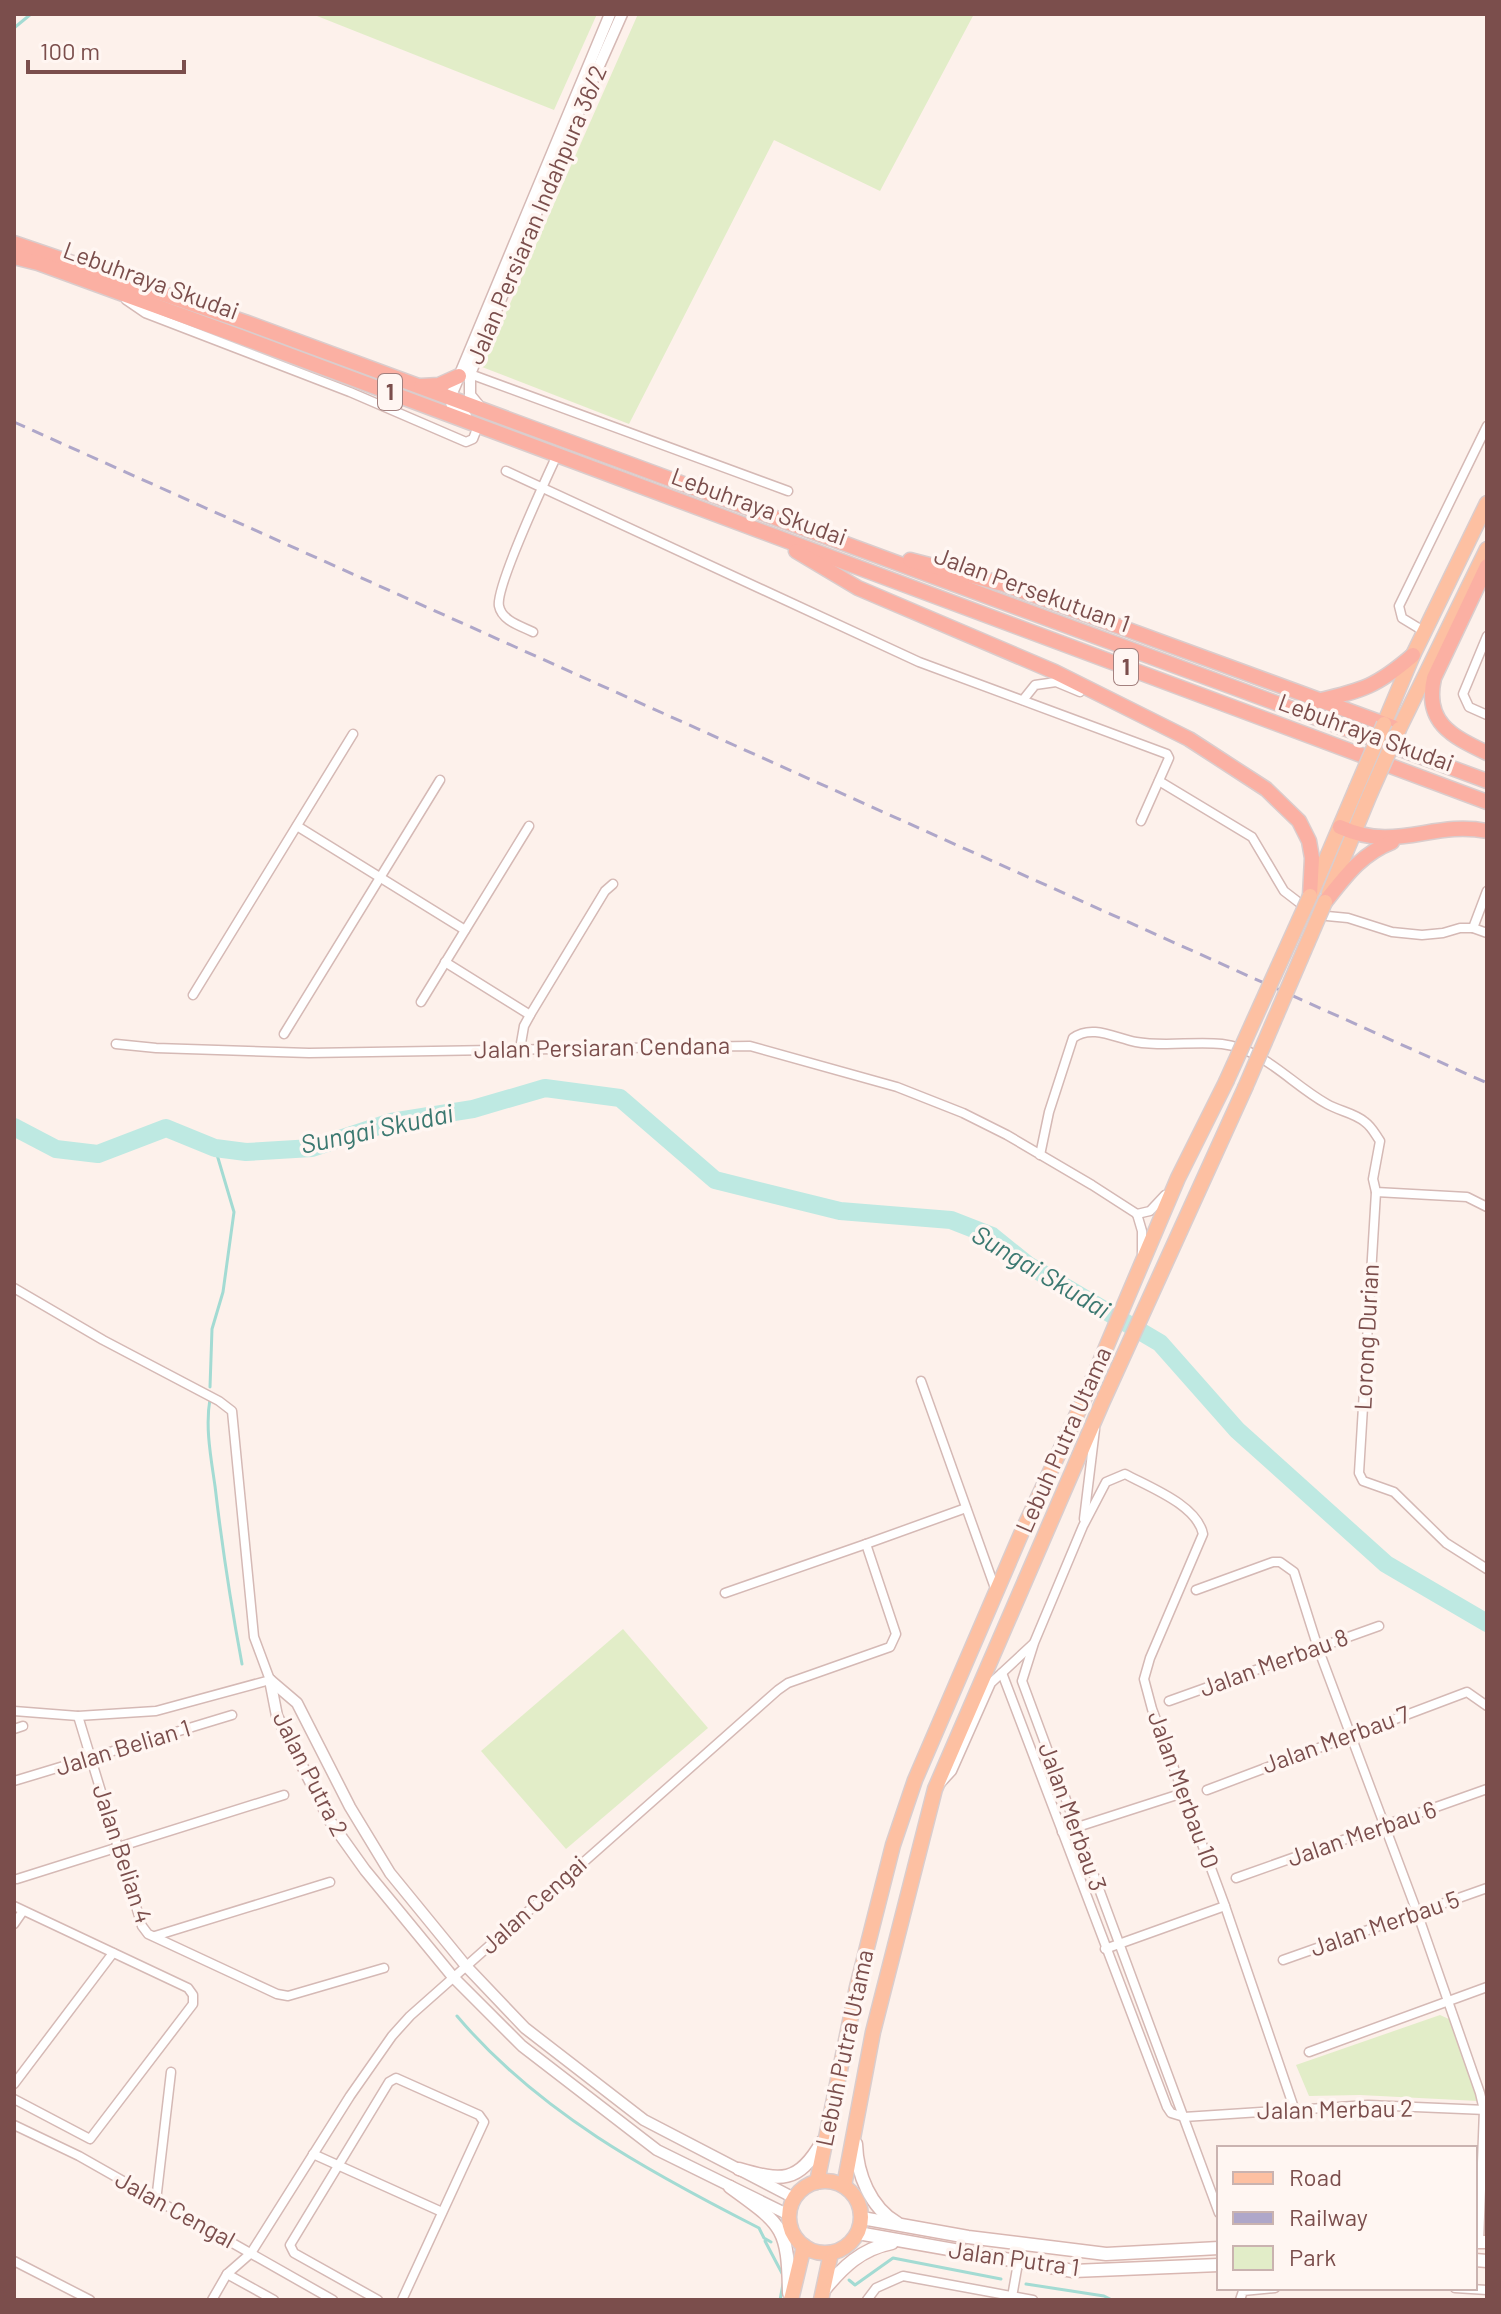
<svg xmlns="http://www.w3.org/2000/svg" width="1501" height="2314" viewBox="0 0 1501 2314" font-family="Barlow,sans-serif">
	<rect width="100%" height="100%" fill="#fdf1eb"/>
	<!-- green -->
	<g fill="#e2edc8">
		<path d="M 312,14 L 597,14 L 554,110 Z"/>
		<path d="M 638,14 L 974,14 L 880,191 L 774,140 L 629,424 L 482,367 Z"/>
		<path d="M 623,1629 L 708,1728 L 566,1849 L 481,1751 Z"/>
		<path d="M 1440,2015 L 1451,2020 L 1478,2101 L 1360,2095 L 1309,2096 L 1296,2065 Z"/>
	</g>
	<g fill="none" stroke-linecap="round" stroke-linejoin="round">
		<!-- stream -->
		<g stroke="#a3dbd3" stroke-width="3">
			<path d="M 14,28 L 31,14"/>
			<path d="M 210,1387 L 212,1329 L 223,1292 L 234,1212 L 215,1148"/>
			<path d="M 210,1399 C 205,1427 211,1458 215,1486 C 222,1546 231,1605 242,1664"/>
			<path d="M 457,2016 C 538,2112 649,2172 759,2228 L 764,2238 L 771,2242"/>
			<path d="M 765,2241 L 784,2277"/>
			<path d="M 849,2280 L 855,2285 L 893,2258 L 1001,2279"/>
			<path d="M 1026,2284 L 1104,2296 L 1112,2300"/>
			<path d="M 780,2300 L 783,2284"/>
		</g>
		<!-- river -->
		<path stroke="#bee9e2" stroke-width="18" d="M 14,1127 L 56,1149 L 98,1154 L 166,1128 L 215,1148 L 246,1152 L 312,1148 L 391,1122 L 473,1109 L 545,1088 L 620,1098 L 715,1180 L 840,1211 L 951,1220 L 992,1236 L 1028,1265 L 1160,1343 L 1237,1430 L 1386,1564 L 1487,1623"/>
		<defs>
			<g id="minor">
				<path d="M 126,300 L 145,313 L 350,392 L 466,442 L 473,439 L 478,426"/>
				<path d="M 470,374 L 788,491"/>
				<path d="M 506,471 L 919,662 L 1167,754 L 1169,758 L 1141,821"/>
				<path d="M 533,632 C 521,626 502,621 499,606 C 495,588 546,479 557,455"/>
				<path d="M 1425,632 L 1402,618 L 1399,606 L 1487,426"/>
				<path d="M 1487,636 L 1463,694 L 1469,707 L 1487,715"/>
				<path d="M 1023,700 L 1035,685 L 1056,682 L 1080,692"/>
				<path d="M 1159,781 L 1252,837 L 1284,891 L 1310,911 L 1327,916 L 1348,918 L 1392,932 L 1422,935 L 1443,933 L 1460,928 L 1473,928"/>
				<path d="M 297,826 L 465,930"/>
				<path d="M 1487,891 L 1473,928 L 1487,933"/>
				<path d="M 445,962 L 530,1015"/>
				<path d="M 193,995 L 353,734"/>
				<path d="M 421,1002 L 529,826"/>
				<path d="M 284,1034 L 440,780"/>
				<path d="M 116,1044 L 156,1048 L 309,1053 L 750,1046 L 897,1087 L 963,1113 L 1007,1135 L 1092,1185 L 1137,1214"/>
				<path d="M 520,1049 L 524,1026 L 530,1015 L 605,891 L 613,884"/>
				<path d="M 1040,1155 L 1049,1112 L 1073,1038 C 1092,1024 1115,1038 1136,1042 C 1165,1047 1194,1041 1222,1044 C 1264,1049 1291,1084 1327,1104 C 1339,1111 1355,1113 1365,1122 C 1372,1127 1375,1134 1380,1141 L 1373,1179 L 1376,1192 L 1467,1197 L 1487,1207"/>
				<path d="M 1376,1192 L 1359,1473 L 1363,1481 L 1394,1492 L 1446,1543 L 1487,1569"/>
				<path d="M 1137,1214 L 1150,1211 L 1165,1195"/>
				<path d="M 1137,1214 L 1142,1231 L 1142,1253"/>
				<path d="M 14,1288 L 103,1340 L 219,1401 L 232,1411 L 254,1637 L 270,1680 L 156,1711 L 78,1716 L 14,1711"/>
				<path d="M 921,1381 L 996,1591"/>
				<path d="M 1084,1519 L 1095,1429"/>
				<path d="M 1196,1590 L 1273,1562 L 1280,1562 L 1294,1572 L 1318,1648 L 1417,1912 L 1480,2093 L 1484,2110 L 1479,2242"/>
				<path d="M 725,1593 L 866,1544"/>
				<path d="M 1002,1673 L 1167,2107 L 1171,2113 L 1184,2117 L 1368,2105 L 1486,2110"/>
				<path d="M 1169,1701 L 1379,1626"/>
				<path d="M 78,1716 L 142,1926 L 148,1934 L 277,1994 L 288,1996 L 384,1968"/>
				<path d="M 14,1729 L 23,1726"/>
				<path d="M 14,1781 L 232,1715"/>
				<path d="M 941,1783 L 952,1771 L 991,1683 L 1033,1644"/>
				<path d="M 1207,1790 L 1467,1692 L 1487,1706"/>
				<path d="M 1062,1832 L 1183,1793"/>
				<path d="M 1236,1878 L 1487,1789"/>
				<path d="M 17,1879 L 284,1795"/>
				<path d="M 14,1906 L 188,1988 L 193,1995 L 193,2004 L 90,2139 L 14,2099"/>
				<path d="M 14,1924 L 23,1911"/>
				<path d="M 155,1936 L 330,1882"/>
				<path d="M 1105,1949 L 1225,1906"/>
				<path d="M 1283,1960 L 1487,1888"/>
				<path d="M 1309,2052 L 1487,1987"/>
				<path d="M 14,2084 L 113,1953"/>
				<path d="M 14,2125 L 79,2156 L 333,2300"/>
				<path d="M 313,2154 L 442,2212"/>
				<path d="M 156,2201 L 171,2072"/>
				<path d="M 1219,2213 L 1022,1681 L 1034,1643 L 1083,1526 L 1106,1482 L 1125,1474 C 1149,1487 1197,1505 1203,1534 L 1150,1658 L 1144,1679 L 1152,1709 L 1225,1906 L 1294,2108"/>
				<path d="M 14,2261 L 90,2300"/>
				<path d="M 227,2274 L 274,2300"/>
				<path d="M 1455,2288 L 1487,2290"/>
				<path d="M 1012,2297 L 1018,2263"/>
				<path d="M 212,2300 L 227,2274 L 251,2253 L 350,2096 L 392,2036 L 410,2016 L 778,1690 L 788,1683 L 890,1647 L 896,1634 L 866,1544 L 966,1508"/>
				<path d="M 378,2300 L 294,2253 L 290,2245 L 389,2082 L 396,2078 L 479,2115 L 484,2122 L 402,2300"/>
				<path d="M 867,2300 L 876,2288 L 903,2276 L 1033,2300"/>
				<path d="M 1240,2300 L 1243,2291 L 1275,2288"/>
			</g>
			<g id="tertiary">
				<path d="M 479,406 L 470,395 L 470,374 L 571,129 L 622,14"/>
				<path d="M 466,416 L 452,406 L 450,398 L 610,14"/>
				<path d="M 270,1680 L 277,1716 L 330,1821 L 365,1870 L 453,1977 L 522,2046 L 657,2150 L 789,2215"/>
				<path d="M 270,1680 L 297,1703 L 350,1807 L 390,1873 L 466,1966 L 525,2028 L 644,2120 L 794,2198"/>
			</g>
			<g id="secondary">
				<path d="M 856,2144 C 857,2174 870,2207 897,2223"/>
				<path d="M 739,2169 C 781,2181 798,2184 822,2142"/>
				<path d="M 730,2187 C 782,2225 788,2226 789,2293"/>
				<path d="M 862,2218 L 968,2237 L 1106,2254 L 1219,2248"/>
				<path d="M 858,2233 L 1073,2271 L 1219,2265"/>
				<path d="M 1475,2242 L 1487,2242"/>
				<path d="M 1475,2260 L 1487,2261"/>
				<path d="M 824,2290 C 843,2267 861,2249 892,2243"/>
			</g>
			<g id="primary">
				<path d="M 1384,724 L 1413,655 L 1487,503"/>
				<path d="M 1399,729 L 1487,549"/>
				<path d="M 1312,892 L 1356,789"/>
				<path d="M 1329,893 L 1370,794"/>
				<circle cx="825" cy="2217" r="36"/>
				<path d="M 817,2182 L 857,1987 L 893,1845 L 915,1780 L 1021,1534 L 1085,1397 L 1178,1178 L 1226,1082"/>
				<path d="M 844,2186 L 873,2032 L 935,1789 L 1102,1403 L 1245,1088"/>
				<path d="M 791,2300 L 804,2246"/>
				<path d="M 821,2300 L 831,2253"/>
			</g>
			<g id="trunk">
				<path d="M 14,243 L 245,322 L 1487,781"/>
				<path d="M 14,257 L 38,263 L 241,337 L 1487,802"/>
				<path d="M 421,386 L 439,385 L 459,376"/>
				<path d="M 796,551 L 858,588 L 1055,672 L 1189,739 L 1266,789 L 1299,821 L 1309,841 L 1312,858 L 1310,896"/>
				<path d="M 910,560 L 1003,584 L 1393,727"/>
				<path d="M 1487,566 L 1434,678 C 1424,722 1451,736 1487,753"/>
				<path d="M 1317,701 C 1363,690 1376,687 1413,655"/>
				<path d="M 1340,827 C 1397,853 1432,820 1487,831"/>
				<path d="M 1325,902 C 1345,877 1361,854 1392,842"/>
			</g>
		</defs>
		<!-- minor casing -->
		<use href="#minor" stroke="#d5b9b5" stroke-width="11"/>
		<!-- tertiary casing -->
		<use href="#tertiary" stroke="#d5b9b5" stroke-width="13"/>
		<!-- secondary casing -->
		<use href="#secondary" stroke="#d9b7b2" stroke-width="15"/>
		<!-- primary casing -->
		<use href="#primary" stroke="#dacdcd" stroke-width="17"/>
		<!-- trunk casing -->
		<use href="#trunk" stroke="#dacdcd" stroke-width="17"/>
		<!-- minor -->
		<use href="#minor" stroke="#fff" stroke-width="8"/>
		<!-- tertiary -->
		<use href="#tertiary" stroke="#fff" stroke-width="10"/>
		<!-- secondary -->
		<use href="#secondary" stroke="#fff" stroke-width="12"/>
		<!-- primary -->
		<use href="#primary" stroke="#fdc0a2" stroke-width="14"/>
		<!-- trunk -->
		<use href="#trunk" stroke="#fbb0a3" stroke-width="14"/>
		<!-- rail -->
		<path stroke="#afa7c9" stroke-width="3" stroke-dasharray="12 8" stroke-linecap="butt" d="M 14,422 L 1487,1083"/>
		<defs>
			<g id="primary-bridge">
				<path d="M 1356,789 L 1384,724"/>
				<path d="M 1370,794 L 1399,729"/>
				<path d="M 1226,1082 L 1310,896"/>
				<path d="M 1245,1088 L 1325,902"/>
			</g>
		</defs>
		<!-- primary-bridge casing -->
		<use href="#primary-bridge" stroke="#dacdcd" stroke-width="17" stroke-linecap="butt"/>
		<!-- primary-bridge -->
		<use href="#primary-bridge" stroke="#fdc0a2" stroke-width="14"/>
	</g>
	<g text-anchor="middle" stroke-width="7" stroke-linejoin="round" paint-order="stroke">
		<!-- shield labels -->
		<g fill="#fff6f2" stroke="#a3807e" stroke-width="2">
			<rect x="378" y="374" width="24" height="36" rx="6"/>
			<rect x="1114" y="649" width="24" height="36" rx="6"/>
		</g>
		<g font-size="22" font-weight="bold" fill="#7b4e4c">
			<text x="390" y="400">1</text>
			<text x="1126" y="675">1</text>
		</g>
		<!-- street labels -->
		<g font-size="24" fill="#7b4e4c" stroke="#fff6f2">
			<text transform="translate(537 215) rotate(-67)" y="8">Jalan Persiaran Indahpura 36/2</text>
			<text transform="translate(151 281) rotate(20)" y="8">Lebuhraya Skudai</text>
			<text transform="translate(759 507) rotate(20)" y="8">Lebuhraya Skudai</text>
			<text transform="translate(1032 590) rotate(20)" y="8">Jalan Persekutuan 1</text>
			<text transform="translate(1366 733) rotate(20)" y="8">Lebuhraya Skudai</text>
			<text transform="translate(602 1048) rotate(-1)" y="8">Jalan Persiaran Cendana</text>
			<text transform="translate(1367 1337) rotate(-87)" y="8">Lorong Durian</text>
			<text transform="translate(1064 1440) rotate(-66)" y="8">Lebuh Putra Utama</text>
			<text transform="translate(1274 1663) rotate(-20)" y="8">Jalan Merbau 8</text>
			<text transform="translate(1336 1740) rotate(-20)" y="8">Jalan Merbau 7</text>
			<text transform="translate(123 1748) rotate(-17)" y="8">Jalan Belian 1</text>
			<text transform="translate(310 1774) rotate(63)" y="8">Jalan Putra 2</text>
			<text transform="translate(1183 1790) rotate(70)" y="8">Jalan Merbau 10</text>
			<text transform="translate(1072 1817) rotate(70)" y="8">Jalan Merbau 3</text>
			<text transform="translate(1362 1834) rotate(-19)" y="8">Jalan Merbau 6</text>
			<text transform="translate(122 1854) rotate(72)" y="8">Jalan Belian 4</text>
			<text transform="translate(534 1905) rotate(-42)" y="8">Jalan Cengai</text>
			<text transform="translate(1385 1924) rotate(-19)" y="8">Jalan Merbau 5</text>
			<text transform="translate(845 2048) rotate(-78)" y="8">Lebuh Putra Utama</text>
			<text transform="translate(1335 2110) rotate(-1)" y="8">Jalan Merbau 2</text>
			<text transform="translate(175 2210) rotate(29)" y="8">Jalan Cengal</text>
			<text transform="translate(1014 2259) rotate(8)" y="8">Jalan Putra 1</text>
		</g>
		<!-- water labels -->
		<g font-size="26" font-style="italic" fill="#3b7870" stroke="#fff6f2">
			<text transform="translate(377 1129) rotate(-12)" y="9">Sungai Skudai</text>
			<text transform="translate(1041 1272) rotate(31)" y="9">Sungai Skudai</text>
		</g>
	</g>
	<!-- border -->
	<rect width="1501" height="2314" fill="none" stroke="#7b4e4c" stroke-width="32"/>
	<!-- legend -->
	<rect x="1217" y="2146" width="260" height="144" fill="#fff6f2" stroke="#cab3b0" stroke-width="2"/>
	<rect x="1233" y="2172" width="40" height="12" fill="#fdc0a2" stroke="#cab3b0" stroke-width="2"/>
	<text x="1289" y="2186" font-size="24" fill="#7b4e4c">Road</text>
	<rect x="1233" y="2212" width="40" height="12" fill="#afa7c9" stroke="#cab3b0" stroke-width="2"/>
	<text x="1289" y="2226" font-size="24" fill="#7b4e4c">Railway</text>
	<rect x="1233" y="2246" width="40" height="24" fill="#e2edc8" stroke="#cab3b0" stroke-width="2"/>
	<text x="1289" y="2266" font-size="24" fill="#7b4e4c">Park</text>
	<!-- scale -->
	<path d="M28 60v12h156v-12" fill="none" stroke="#7b4e4c" stroke-width="4"/>
	<text x="40" y="60" font-size="24" fill="#7b4e4c" stroke="#fff6f2" stroke-width="6" paint-order="stroke">100 m</text>
</svg>
